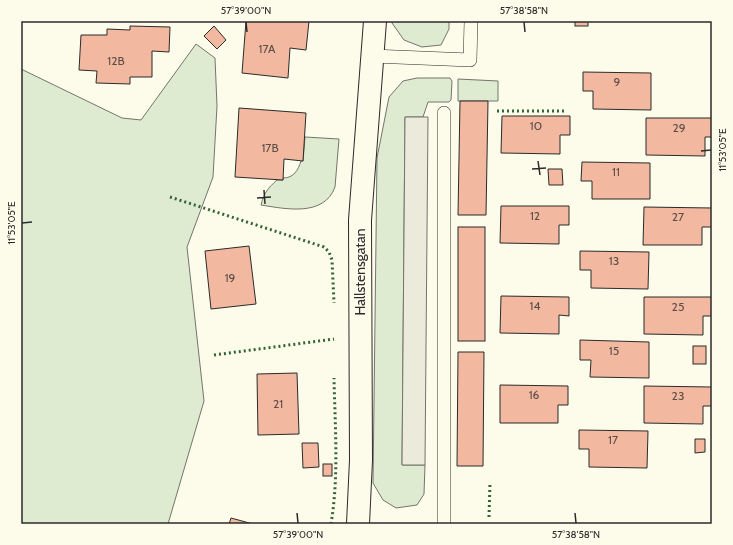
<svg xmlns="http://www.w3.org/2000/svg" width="733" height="545" viewBox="0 0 733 545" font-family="Cabin,sans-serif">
	<rect width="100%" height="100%" fill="#fdfbea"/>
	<!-- green -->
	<g fill="#deebd1" stroke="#74746e">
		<path d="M 392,21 L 449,21 L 449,29 L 441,45 L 422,47 L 404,40 L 392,23 Z"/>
		<path d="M 196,44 L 215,58 L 217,106 L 213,177 L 187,247 L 204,401 L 168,524 L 21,524 L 21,69 L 122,118 L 141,120 Z"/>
		<path d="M 417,78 L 450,78 L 452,81 L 451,100 L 449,102 L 428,102 L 423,117 L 405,117 L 402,465 L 425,465 L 424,494 L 417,505 L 396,508 L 383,500 L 373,483 L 377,158 L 389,97 L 403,81 Z"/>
		<path d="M 458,79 L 498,81 L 498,101 L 458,101 Z"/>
		<path d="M 305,137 L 339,139 L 335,187 C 324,217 286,209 261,205 C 264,193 268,188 277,180 L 283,180 L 283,178 C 294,178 298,170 301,161 L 303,161 Z"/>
	</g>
	<!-- parking -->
	<path fill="#eceadb" stroke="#74746e" d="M 405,117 L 428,117 L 425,465 L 402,465 Z"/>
	<!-- building -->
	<g fill="#f2b8a0" stroke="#2b2b2b">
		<path d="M 246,21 L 309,21 L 306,50 L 290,48 L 288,78 L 242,73 Z"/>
		<rect x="575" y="21" width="13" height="5"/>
		<path d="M 130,26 L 170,27 L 169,52 L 152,51 L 152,77 L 130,77 L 130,84 L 96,83 L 97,71 L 79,70 L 81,35 L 107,35 L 107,29 L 130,30 Z"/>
		<path d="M 214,26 L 226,40 L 217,49 L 204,36 Z"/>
		<path d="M 583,72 L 651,73 L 651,110 L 593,109 L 593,91 L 583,91 Z"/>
		<path d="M 460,101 L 488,101 L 486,215 L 458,215 Z"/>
		<path d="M 239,108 L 306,113 L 303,161 L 284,159 L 283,180 L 235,177 Z"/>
		<path d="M 502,116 L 570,116 L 570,135 L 560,135 L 560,154 L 501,153 Z"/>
		<path d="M 646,118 L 712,118 L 712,137 L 705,137 L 705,156 L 646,155 Z"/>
		<path d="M 582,162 L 650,163 L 650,199 L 592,199 L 592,181 L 581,181 Z"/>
		<path d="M 548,169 L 562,169 L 563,185 L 549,185 Z"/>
		<path d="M 501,206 L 569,206 L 569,225 L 559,225 L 559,244 L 500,243 Z"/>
		<path d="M 644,207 L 712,208 L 712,227 L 702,227 L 702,245 L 643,245 Z"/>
		<rect x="458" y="227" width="27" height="114"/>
		<path d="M 249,246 L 256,304 L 211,309 L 205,251 Z"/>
		<path d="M 580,251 L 649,252 L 648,289 L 591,288 L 591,270 L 580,270 Z"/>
		<path d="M 501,296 L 569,297 L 569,316 L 559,315 L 559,334 L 500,333 Z"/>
		<path d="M 644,297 L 712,297 L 712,316 L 703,316 L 703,335 L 644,334 Z"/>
		<path d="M 580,340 L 649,342 L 649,378 L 590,377 L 591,360 L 580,360 Z"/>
		<rect x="693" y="346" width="13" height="18"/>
		<path d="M 458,352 L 484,352 L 483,466 L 457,466 Z"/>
		<path d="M 297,373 L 299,434 L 258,435 L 257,374 Z"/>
		<path d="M 500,385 L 568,386 L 568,405 L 558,405 L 558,423 L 500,423 Z"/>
		<path d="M 644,386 L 712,387 L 712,406 L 703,406 L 703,424 L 644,423 Z"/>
		<path d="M 579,430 L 648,431 L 647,468 L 589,467 L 589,449 L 579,449 Z"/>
		<path d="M 695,439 L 705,439 L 705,452 L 695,453 Z"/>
		<path d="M 302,443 L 318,443 L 319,467 L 303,468 Z"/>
		<rect x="323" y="464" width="9" height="12"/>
		<path d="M 231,518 L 253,524 L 229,524 Z"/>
	</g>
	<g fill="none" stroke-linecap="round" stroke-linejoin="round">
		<defs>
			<g id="lane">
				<path d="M 372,56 L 470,60 L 471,21"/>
				<path d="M 444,113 L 444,524"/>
			</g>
			<path id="street" d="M 358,524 L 361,460 L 360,220 L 375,21"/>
		</defs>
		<!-- lane casing -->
		<use href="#lane" stroke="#2b2b2b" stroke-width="14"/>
		<!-- street casing -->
		<use href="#street" stroke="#2b2b2b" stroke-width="24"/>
		<!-- lane -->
		<use href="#lane" stroke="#fdfbea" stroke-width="13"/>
		<!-- street -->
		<use href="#street" stroke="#fdfbea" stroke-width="22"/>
		<!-- hedge -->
		<g stroke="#34623c" stroke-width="3" stroke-dasharray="2 3" stroke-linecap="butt">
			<path d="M 497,111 L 565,111"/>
			<path d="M 170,197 L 324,247 L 329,252 L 332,260 L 334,303"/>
			<path d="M 214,355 L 334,339"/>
			<path d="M 489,517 L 490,482"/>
			<path d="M 331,524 C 339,476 335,427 334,378"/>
		</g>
	</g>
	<!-- ticks -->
	<path fill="none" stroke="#2b2b2b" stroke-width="1.5" d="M 246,22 L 247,32M 524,22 L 525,32M 701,151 L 711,150M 538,161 L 540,175M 532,169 L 546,168M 264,190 L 265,204M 257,198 L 271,197M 22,223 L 32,222M 297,513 L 298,523M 575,513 L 576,523"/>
	<g text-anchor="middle" stroke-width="3" stroke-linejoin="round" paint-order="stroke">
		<!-- number labels -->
		<g font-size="12" fill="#5d4e48">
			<text x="267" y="53">17A</text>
			<text x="116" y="65">12B</text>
			<text x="617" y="86">9</text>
			<text x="536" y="130">10</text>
			<text x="679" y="132">29</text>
			<text x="270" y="152">17B</text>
			<text x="616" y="176">11</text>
			<text x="535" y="220">12</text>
			<text x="678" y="221">27</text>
			<text x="614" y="265">13</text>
			<text x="230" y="282">19</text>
			<text x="535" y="310">14</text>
			<text x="678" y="311">25</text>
			<text x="614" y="355">15</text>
			<text x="534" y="399">16</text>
			<text x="678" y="400">23</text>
			<text x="278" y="408">21</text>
			<text x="613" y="444">17</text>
		</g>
		<!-- street labels -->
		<g font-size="14" fill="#2b2b2b" stroke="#fdfbea">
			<text transform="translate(360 272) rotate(-90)" y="5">Hallstensgatan</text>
		</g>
	</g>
	<!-- border -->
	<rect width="733" height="545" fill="none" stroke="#fdfbea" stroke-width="44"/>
	<rect x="22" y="22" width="689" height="501" fill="none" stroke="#2b2b2b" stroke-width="1.5"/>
	<g font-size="10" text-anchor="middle" fill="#2b2b2b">
		<text x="246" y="14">57°39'00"N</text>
		<text x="524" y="14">57°38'58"N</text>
		<text transform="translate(722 150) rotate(-90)" y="4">11°53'05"E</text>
		<text transform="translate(11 223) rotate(-90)" y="4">11°53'05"E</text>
		<text x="298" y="538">57°39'00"N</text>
		<text x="576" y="538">57°38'58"N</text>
	</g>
</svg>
